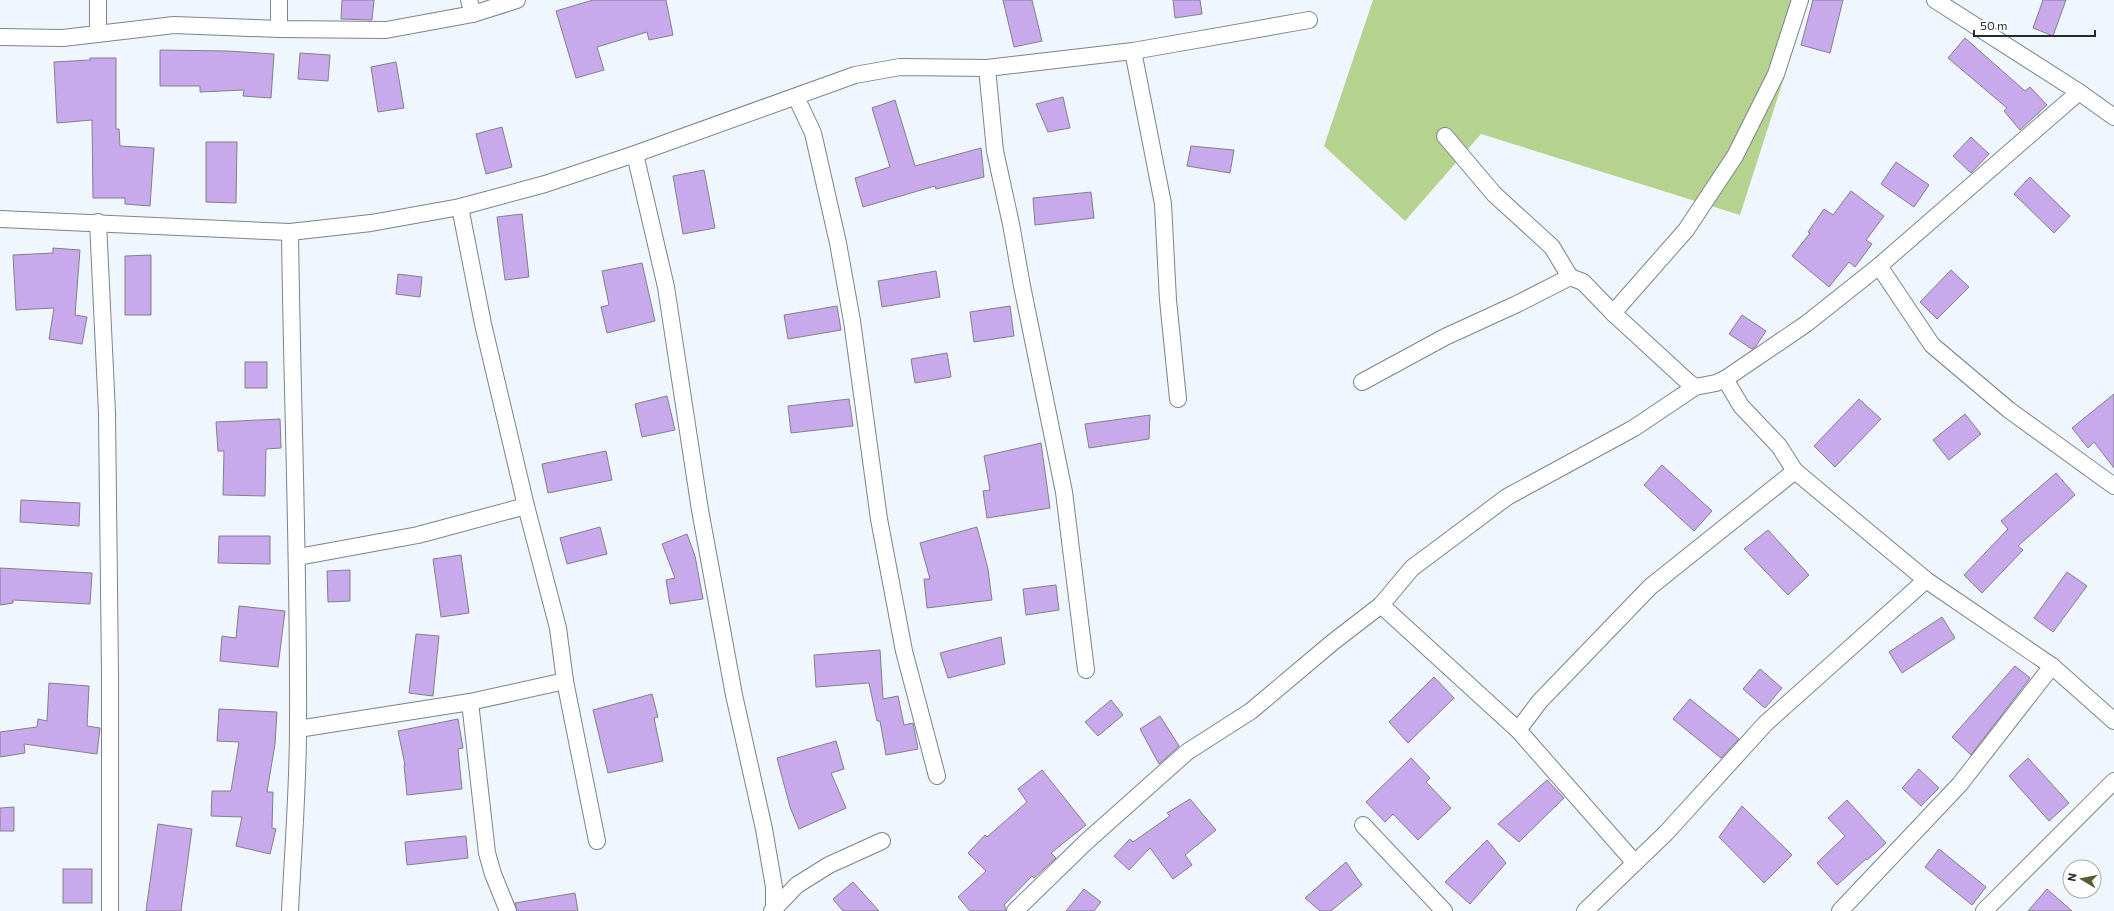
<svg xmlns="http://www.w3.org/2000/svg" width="2114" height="911" viewBox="0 0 2114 911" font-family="Commissioner,sans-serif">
	<rect width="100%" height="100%" fill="#f0f6fe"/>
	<!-- forest -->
	<path fill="#b5d38e" d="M 1373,0 L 1809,0 L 1740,215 L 1481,134 L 1405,221 L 1324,146 Z"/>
	<!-- building -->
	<g fill="#c8a9eb" stroke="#837f89">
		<path d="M 342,0 L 374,0 L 372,20 L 341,19 Z"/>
		<path d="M 593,0 L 666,0 L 673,35 L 649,40 L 647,32 L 597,47 L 604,70 L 576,78 L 556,11 Z"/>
		<path d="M 1003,0 L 1032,0 L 1042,41 L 1014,47 Z"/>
		<path d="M 1173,0 L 1200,0 L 1202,14 L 1175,18 Z"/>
		<path d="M 1813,0 L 1843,0 L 1830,53 L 1801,45 Z"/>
		<path d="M 2043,0 L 2066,0 L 2053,36 L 2033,28 Z"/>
		<path d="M 1965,38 L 2025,91 L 2030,87 L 2047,105 L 2020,130 L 2004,111 L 2007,108 L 1948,58 Z"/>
		<path d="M 160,50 L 228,51 L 274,54 L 271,98 L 243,96 L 244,90 L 200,92 L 200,86 L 160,86 Z"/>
		<path d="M 300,53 L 330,55 L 328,81 L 298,79 Z"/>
		<path d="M 90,58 L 116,58 L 116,129 L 119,129 L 120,146 L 154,148 L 150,206 L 125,204 L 125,198 L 93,198 L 92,120 L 57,123 L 54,62 L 90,60 Z"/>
		<path d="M 396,62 L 404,108 L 378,112 L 371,67 Z"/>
		<path d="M 1063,97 L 1070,128 L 1048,132 L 1036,104 Z"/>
		<path d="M 895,100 L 915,166 L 981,148 L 984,177 L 936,189 L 935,186 L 863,207 L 855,178 L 890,167 L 872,108 Z"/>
		<path d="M 502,127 L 512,167 L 486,174 L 476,134 Z"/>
		<path d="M 1971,137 L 1989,154 L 1971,173 L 1953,156 Z"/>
		<path d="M 206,142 L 237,142 L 236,203 L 206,202 Z"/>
		<path d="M 1191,146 L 1234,150 L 1230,173 L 1187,166 Z"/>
		<path d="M 1896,162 L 1929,185 L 1914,207 L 1881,184 Z"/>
		<path d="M 704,170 L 715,228 L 683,234 L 673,176 Z"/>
		<path d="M 2030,177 L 2070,216 L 2054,233 L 2014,194 Z"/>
		<path d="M 1851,191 L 1884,216 L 1866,240 L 1872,244 L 1855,267 L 1849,262 L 1829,287 L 1792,256 L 1810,233 L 1808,232 L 1824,209 L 1833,215 Z"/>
		<path d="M 1091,192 L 1094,218 L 1035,225 L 1033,198 Z"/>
		<path d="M 522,214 L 529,277 L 505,280 L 497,217 Z"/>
		<path d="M 53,248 L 80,250 L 75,315 L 87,317 L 82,344 L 49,339 L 54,308 L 16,310 L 13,255 L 53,253 Z"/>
		<path d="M 151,255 L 151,315 L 125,315 L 125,256 Z"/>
		<path d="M 642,263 L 655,321 L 607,333 L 601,307 L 609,305 L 602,271 Z"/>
		<path d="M 1951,270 L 1969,287 L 1937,319 L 1920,302 Z"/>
		<path d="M 936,271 L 940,297 L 882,307 L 878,281 Z"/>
		<path d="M 398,274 L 422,277 L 420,297 L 396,294 Z"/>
		<path d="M 837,306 L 841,330 L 788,339 L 784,315 Z"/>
		<path d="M 1010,306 L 1014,336 L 974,342 L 970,312 Z"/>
		<path d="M 1742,315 L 1766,331 L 1756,346 L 1752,349 L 1729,334 Z"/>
		<path d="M 947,353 L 951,377 L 915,383 L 911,359 Z"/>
		<rect x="245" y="362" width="22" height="26"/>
		<path d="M 2114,394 L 2114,468 L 2094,442 L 2088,448 L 2072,428 Z"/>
		<path d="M 667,396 L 675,430 L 642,437 L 635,404 Z"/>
		<path d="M 849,399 L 853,426 L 791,433 L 788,406 Z"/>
		<path d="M 1859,399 L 1881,419 L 1835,467 L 1814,446 Z"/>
		<path d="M 1965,414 L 1981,434 L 1949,460 L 1933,440 Z"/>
		<path d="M 1150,415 L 1149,439 L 1089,448 L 1085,424 Z"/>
		<path d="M 280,419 L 281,448 L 266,449 L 265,496 L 223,495 L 224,451 L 218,451 L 216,422 Z"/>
		<path d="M 1041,443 L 1050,508 L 987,518 L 983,491 L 990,490 L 984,456 Z"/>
		<path d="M 606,451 L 612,480 L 548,493 L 542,464 Z"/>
		<path d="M 1662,465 L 1712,511 L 1694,531 L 1644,485 Z"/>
		<path d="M 2056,473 L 2075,495 L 2018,546 L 2023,550 L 1982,593 L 1964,575 L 2008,529 L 2001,521 Z"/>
		<path d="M 21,500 L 80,503 L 79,526 L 20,522 Z"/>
		<path d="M 600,527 L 607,554 L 567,564 L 560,538 Z"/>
		<path d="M 977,527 L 988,569 L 992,600 L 927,608 L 924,579 L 930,579 L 920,543 Z"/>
		<path d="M 1768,530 L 1809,575 L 1788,595 L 1744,549 Z"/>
		<path d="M 687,534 L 695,556 L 703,599 L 670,604 L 666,580 L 675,578 L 662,544 Z"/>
		<path d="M 219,536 L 270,536 L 270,564 L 218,563 Z"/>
		<path d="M 461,555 L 469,613 L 441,617 L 433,559 Z"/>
		<path d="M 0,568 L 92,573 L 90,604 L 13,600 L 13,603 L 0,605 Z"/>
		<path d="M 350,570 L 350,601 L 328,602 L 327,571 Z"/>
		<path d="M 2067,572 L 2087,586 L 2053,632 L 2034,618 Z"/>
		<path d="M 1056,585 L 1059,610 L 1026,615 L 1023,589 Z"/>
		<path d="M 239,606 L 285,611 L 278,667 L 220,661 L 222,636 L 236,638 Z"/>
		<path d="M 1942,617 L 1955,638 L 1902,673 L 1889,652 Z"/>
		<path d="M 416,634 L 439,636 L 433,696 L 409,693 Z"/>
		<path d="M 1001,637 L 1005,664 L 948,678 L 940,653 Z"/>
		<path d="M 880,650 L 883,699 L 898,696 L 904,725 L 913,723 L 918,749 L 886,755 L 880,721 L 877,721 L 869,683 L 816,687 L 814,655 Z"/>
		<path d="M 2015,666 L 2030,678 L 1971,755 L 1952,737 Z"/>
		<path d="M 1760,669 L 1782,688 L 1765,708 L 1743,689 Z"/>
		<path d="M 1434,677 L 1454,698 L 1408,743 L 1389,722 Z"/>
		<path d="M 49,683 L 89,686 L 87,726 L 100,728 L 97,754 L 24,744 L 25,753 L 0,757 L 0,732 L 37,727 L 38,719 L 47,721 Z"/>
		<path d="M 652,694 L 658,717 L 654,718 L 663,761 L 608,773 L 593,710 Z"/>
		<path d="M 1690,699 L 1739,739 L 1721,758 L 1673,719 Z"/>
		<path d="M 1111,700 L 1123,715 L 1098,736 L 1085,722 Z"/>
		<path d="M 219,709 L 277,712 L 275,744 L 267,792 L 273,792 L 272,828 L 276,829 L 270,854 L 236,846 L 242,817 L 211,816 L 212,791 L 231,791 L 239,742 L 217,741 Z"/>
		<path d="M 1160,716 L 1179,746 L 1159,764 L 1140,729 Z"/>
		<path d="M 458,719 L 463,748 L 458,749 L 462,789 L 407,795 L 404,765 L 405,765 L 398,731 Z"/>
		<path d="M 836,741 L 844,769 L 831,773 L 846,808 L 799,829 L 790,807 L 777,758 Z"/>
		<path d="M 1411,758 L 1430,778 L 1426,782 L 1451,808 L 1418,840 L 1393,814 L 1385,822 L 1366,802 Z"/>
		<path d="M 2028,758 L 2069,803 L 2049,821 L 2009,776 Z"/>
		<path d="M 1919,769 L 1939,788 L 1921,806 L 1902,788 Z"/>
		<path d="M 1042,770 L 1086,825 L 1051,853 L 1056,858 L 1034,878 L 1032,876 L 1004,905 L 1006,908 L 1006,911 L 970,911 L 958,897 L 986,871 L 968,853 L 985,835 L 987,837 L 1027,802 L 1018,789 Z"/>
		<path d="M 1547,780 L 1564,798 L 1519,842 L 1498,824 Z"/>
		<path d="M 1190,799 L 1216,830 L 1185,855 L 1192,865 L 1173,879 L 1150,848 L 1129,870 L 1114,856 L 1130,839 L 1133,842 L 1170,816 L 1167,813 Z"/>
		<path d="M 1847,800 L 1886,843 L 1867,860 L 1866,859 L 1837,885 L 1817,863 L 1845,836 L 1828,818 Z"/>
		<path d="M 1742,806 L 1792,855 L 1764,883 L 1719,837 Z"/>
		<path d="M 14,807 L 14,831 L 0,831 L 0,808 Z"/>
		<path d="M 158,824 L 192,829 L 181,911 L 146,911 Z"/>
		<path d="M 466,836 L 468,858 L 407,865 L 405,842 Z"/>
		<path d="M 1487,840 L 1506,863 L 1470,904 L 1445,882 Z"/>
		<path d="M 1939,849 L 1986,887 L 1972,905 L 1925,867 Z"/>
		<path d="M 1346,862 L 1362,885 L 1331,911 L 1320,911 L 1305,898 Z"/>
		<rect x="63" y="869" width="29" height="34"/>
		<path d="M 853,882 L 879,911 L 843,911 L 833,899 Z"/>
		<path d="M 1084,889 L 1101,902 L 1094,911 L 1066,911 Z"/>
		<path d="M 2047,889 L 2072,911 L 2028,911 Z"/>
		<path d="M 575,893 L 578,911 L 517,911 L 515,903 Z"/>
	</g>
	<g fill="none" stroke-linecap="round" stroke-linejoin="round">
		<defs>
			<g id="minor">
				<path d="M 98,0 L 98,33"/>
				<path d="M 279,0 L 279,29"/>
				<path d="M 469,0 L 473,14"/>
				<path d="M 1935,0 L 2079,92 L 2114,117"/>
				<path d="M 0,37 L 63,38 L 174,25 L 279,29 L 386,30 L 473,14 L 517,0"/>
				<path d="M 1133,51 L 1309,20"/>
				<path d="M 987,68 L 995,151 L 1011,224 L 1022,286 L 1064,492 L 1086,670"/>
				<path d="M 2079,92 L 1879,266 L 1806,324 L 1725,379 L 1741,406 L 1779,446 L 1795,471 L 1926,580 L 2052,666 L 2114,721"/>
				<path d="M 796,97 L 813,133 L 838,243 L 852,321 L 879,519 L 904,651 L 937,776"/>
				<path d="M 1445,136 L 1494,194 L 1552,247 L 1570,277"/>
				<path d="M 635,154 L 666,287 L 700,510 L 734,695 L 764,829 L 774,887 L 774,909"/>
				<path d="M 460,207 L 483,324 L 526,506 L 558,628 L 565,681 L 597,841"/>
				<path d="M 0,219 L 290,232 L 371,223 L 460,207 L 545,184 L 635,154 L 855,75 L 900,67 L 987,68 L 1133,51 L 1163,204 L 1168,300 L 1178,399"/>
				<path d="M 98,222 L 107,413 L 110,674 L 110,911"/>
				<path d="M 290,232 C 292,397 299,562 298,727 C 298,788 293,850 290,911"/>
				<path d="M 1879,266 L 1932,345 L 2009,410 L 2114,486"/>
				<path d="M 1613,313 L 1686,230 L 1735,156 L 1776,74 L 1800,0"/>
				<path d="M 1362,382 L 1445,337 L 1517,304 L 1570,277 L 1583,282 L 1613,313 L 1687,381 L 1695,387 L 1716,383 L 1725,379"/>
				<path d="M 298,557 L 418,535 L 526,506"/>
				<path d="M 1381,605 L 1518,730 L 1635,863"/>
				<path d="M 470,702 L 487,853 L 493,874 L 508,911"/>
				<path d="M 298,729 L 470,702 L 565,681"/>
				<path d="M 1518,730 L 1540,701 L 1650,587 L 1795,471"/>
				<path d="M 1363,825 L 1444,911"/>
				<path d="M 772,911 L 797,885 L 829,865 L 882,841"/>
				<path d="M 1015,911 L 1086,842 L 1187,752 L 1251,711 L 1333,642 L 1381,605 L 1412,568 L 1507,497 L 1634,428 L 1695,387"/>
				<path d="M 1585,911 L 1666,833 L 1766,723 L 1926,580"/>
				<path d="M 1840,911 L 1960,784 L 2052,666"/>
				<path d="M 1984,911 L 2114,781"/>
			</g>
		</defs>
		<!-- minor casing -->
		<use href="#minor" stroke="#7c838c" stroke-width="18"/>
		<!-- minor -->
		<use href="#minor" stroke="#fff" stroke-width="16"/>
	</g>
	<!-- north arrow -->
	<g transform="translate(2082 879) rotate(280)"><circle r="19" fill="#ffffff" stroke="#a8a9ab"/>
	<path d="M0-3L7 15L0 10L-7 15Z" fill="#595e2c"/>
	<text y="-6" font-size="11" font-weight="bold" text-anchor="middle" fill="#26292c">N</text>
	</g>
	<!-- scale -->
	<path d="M1974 30v6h121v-6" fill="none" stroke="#26292c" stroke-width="2"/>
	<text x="1980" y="30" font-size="12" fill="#26292c" stroke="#ffffff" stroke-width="3" paint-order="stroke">50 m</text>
</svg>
